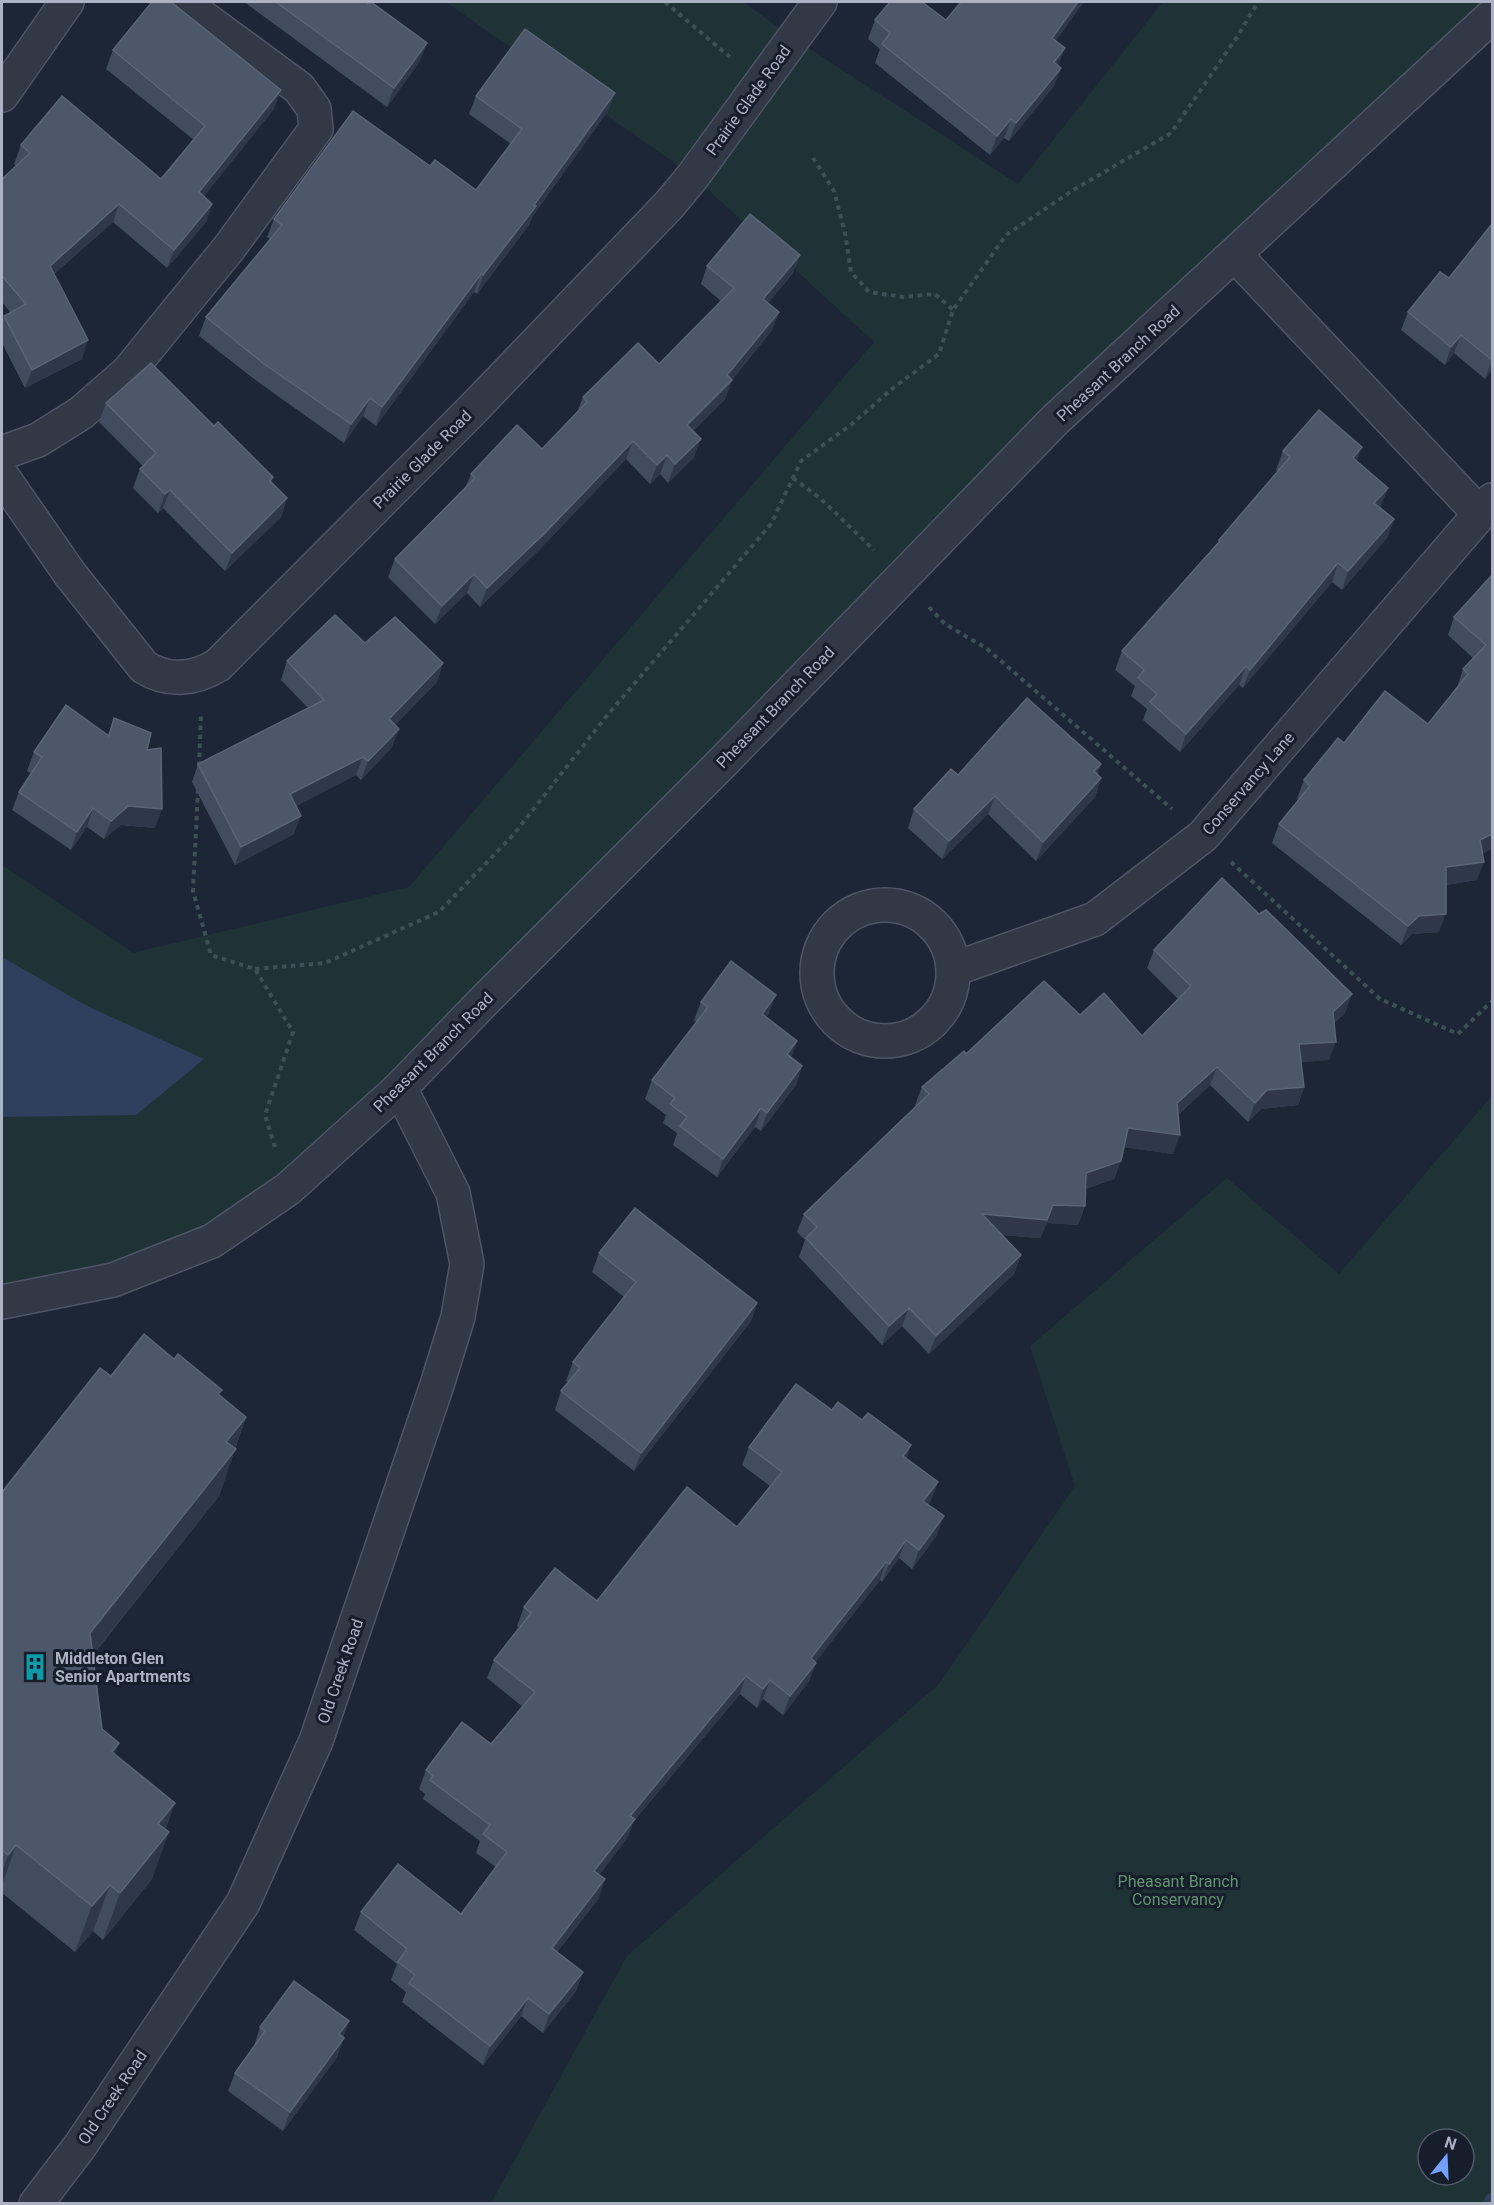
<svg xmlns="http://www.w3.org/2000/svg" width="1494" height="2205" viewBox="0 0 1494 2205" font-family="Roboto,sans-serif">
	<rect width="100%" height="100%" fill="#1d2636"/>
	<!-- green -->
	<g fill="#1f3337" fill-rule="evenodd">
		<path d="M 446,2 L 743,2 L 793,38 L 1018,184 L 1163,2 L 1492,2 L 483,1002 L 212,1241 L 2,1302 L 2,865 L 133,953 L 409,887 L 874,342 L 693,176 Z"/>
		<path d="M 1492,1096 L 1492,2203 L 491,2203 L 627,1956 L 939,1684 L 1075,1486 L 1030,1346 L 1227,1178 L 1339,1274 ZM 1428,2139 L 1464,2139 L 1464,2175 L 1428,2175 Z"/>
	</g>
	<!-- water -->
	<path fill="#2f405f" d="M 2,957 L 89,1007 L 204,1059 L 136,1115 L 2,1117 Z"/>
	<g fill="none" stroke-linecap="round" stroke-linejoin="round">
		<!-- stream -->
		<path stroke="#2f405f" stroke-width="14" d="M 1490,2204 L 1492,2200"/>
		<defs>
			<g id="minor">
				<path d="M 2,95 L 67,2"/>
				<path d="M 1235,255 L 1480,514"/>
				<path d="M 2,453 L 38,440 L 81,413 L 128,372 L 229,248 L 316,129 L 314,109 L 299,88 L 182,2"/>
				<path d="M 2,476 L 70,574 L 144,667 C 168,682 194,680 218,665 L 472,410 L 670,204 L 693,176 L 820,2"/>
				<circle cx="885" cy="973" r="68"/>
				<path d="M 954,969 L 1095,919 L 1203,836 L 1492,500"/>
				<path d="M 2,1302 L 113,1280 L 212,1241 L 288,1189 L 400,1088 L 483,1002 L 722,763 L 1055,420 L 1492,16"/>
				<path d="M 36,2204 L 80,2146 L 243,1903 L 316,1741 L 437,1385 L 458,1317 L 467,1264 L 453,1193 L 400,1088"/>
			</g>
		</defs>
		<!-- minor casing -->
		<use href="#minor" stroke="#4e5565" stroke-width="36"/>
		<!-- path -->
		<g stroke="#3c5055" stroke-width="4" stroke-dasharray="4.5 4.5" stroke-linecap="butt">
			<path d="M 665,2 L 730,57"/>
			<path d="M 813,158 L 834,191 L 845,233 L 851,272 L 869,292 L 904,297 L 935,294 L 953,310"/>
			<path d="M 793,478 L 821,499 L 874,550"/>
			<path d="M 929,607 L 945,624 L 986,648 L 1172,809"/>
			<path d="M 199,766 L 201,714"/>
			<path d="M 198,789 L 193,891 L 211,955 L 255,969 L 293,1032 L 265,1115 L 275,1147"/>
			<path d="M 1231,862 L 1380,999 L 1458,1034 L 1492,1001"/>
			<path d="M 255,969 L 325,963 L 439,912 L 514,834 L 605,718 L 771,524 L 801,461 L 852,424 L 893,388 L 939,354 L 953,310 L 1006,235 L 1075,189 L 1171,133 L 1237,37 L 1258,2"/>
		</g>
		<!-- minor -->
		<use href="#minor" stroke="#313846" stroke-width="33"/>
	</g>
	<!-- wall -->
	<g fill="#414c5f">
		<path d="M 244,2 L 365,2 L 420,61 L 387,107 Z"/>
		<path d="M 875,20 L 946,20 L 1056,41 L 1058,66 L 1061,68 L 1054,86 L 1009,141 L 1004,138 L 990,155 L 875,63 L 880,49 L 868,39 Z"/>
		<path d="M 113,50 L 274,109 L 204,196 L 212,204 L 206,222 L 167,268 L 113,222 L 54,274 L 82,359 L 25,388 L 2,343 L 2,323 L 4,316 L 11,313 L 2,302 L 2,179 L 16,166 L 14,164 L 21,145 L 161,179 L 194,140 L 106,69 Z"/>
		<path d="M 615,93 L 608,111 L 532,217 L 529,225 L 477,294 L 474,292 L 376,426 L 363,416 L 344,443 L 258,382 L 199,336 L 206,317 L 270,239 L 267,237 L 274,219 L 430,166 L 476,190 L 511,144 L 469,114 L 476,96 Z"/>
		<path d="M 1492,224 L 1492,370 L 1485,379 L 1454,353 L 1445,365 L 1401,330 L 1408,312 L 1449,278 Z"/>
		<path d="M 707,266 L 793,273 L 768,303 L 779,312 L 772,330 L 732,380 L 725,399 L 693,431 L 694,457 L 668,483 L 660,474 L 650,484 L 626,459 L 538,551 L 480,607 L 467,593 L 435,624 L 388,577 L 395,559 L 465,488 L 471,474 L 542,449 L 577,412 L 583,397 L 659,364 L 721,301 L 701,284 Z"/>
		<path d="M 106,403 L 214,426 L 273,477 L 271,482 L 287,498 L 281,517 L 225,571 L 163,508 L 158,513 L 133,488 L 140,469 L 143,466 L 99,422 Z"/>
		<path d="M 1283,451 L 1357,461 L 1388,488 L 1380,507 L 1394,519 L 1387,538 L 1342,590 L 1332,582 L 1243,688 L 1239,685 L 1180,752 L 1143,720 L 1147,709 L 1131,696 L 1135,686 L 1115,670 L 1122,651 L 1217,545 L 1219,540 L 1278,471 L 1276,470 Z"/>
		<path d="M 1492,575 L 1483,854 L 1477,880 L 1446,885 L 1439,932 L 1412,934 L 1401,945 L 1272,843 L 1279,824 L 1299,800 L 1297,799 L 1304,780 L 1344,743 L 1428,724 L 1457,688 L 1463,669 L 1473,658 L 1448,635 L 1454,617 Z"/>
		<path d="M 365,643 L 443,663 L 437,682 L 395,725 L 392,747 L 361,780 L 356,775 L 296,806 L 294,834 L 235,865 L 192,782 L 198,764 L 308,708 L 281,680 L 287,661 Z"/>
		<path d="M 114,718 L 147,750 L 155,828 L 121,825 L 104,839 L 87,827 L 71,850 L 12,810 L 19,792 L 31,773 L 27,771 L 34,752 L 108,735 Z"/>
		<path d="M 1101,764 L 1097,774 L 1101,778 L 1095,797 L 1036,861 L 988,814 L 942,859 L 908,828 L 914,809 L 958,775 Z"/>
		<path d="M 1154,950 L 1345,1013 L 1334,1023 L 1329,1060 L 1301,1062 L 1304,1087 L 1298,1105 L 1261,1109 L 1248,1122 L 1210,1085 L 1178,1115 L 1173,1154 L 1124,1147 L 1121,1161 L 1114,1179 L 1085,1189 L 1085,1206 L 1078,1225 L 1047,1223 L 1040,1238 L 1001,1235 L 1021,1255 L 1014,1274 L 929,1354 L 902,1326 L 882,1345 L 799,1257 L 805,1240 L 797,1232 L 804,1214 L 916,1106 L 915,1105 L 922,1087 L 966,1054 L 1080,1015 L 1142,1036 L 1178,999 L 1147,968 Z"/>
		<path d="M 701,1002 L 769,1013 L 766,1017 L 791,1058 L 802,1066 L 796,1085 L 761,1131 L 755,1127 L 717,1177 L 673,1145 L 677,1133 L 663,1123 L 666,1115 L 645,1099 L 652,1080 L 696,1022 L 694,1020 Z"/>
		<path d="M 599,1253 L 757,1303 L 751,1321 L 634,1471 L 555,1410 L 561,1391 L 568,1382 L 566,1381 L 573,1362 L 624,1297 L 592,1272 Z"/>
		<path d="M 111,1376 L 220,1395 L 246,1417 L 219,1496 L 93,1655 L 102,1729 L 115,1754 L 166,1830 L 152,1879 L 103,1940 L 93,1931 L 75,1952 L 2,1893 L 2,1492 Z"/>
		<path d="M 832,1410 L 862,1420 L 911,1445 L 906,1459 L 938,1482 L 931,1500 L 928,1505 L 937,1535 L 912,1569 L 899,1558 L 882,1582 L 880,1580 L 815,1662 L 816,1663 L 809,1681 L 783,1715 L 763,1699 L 757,1708 L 740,1694 L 633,1822 L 628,1837 L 599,1875 L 599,1898 L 557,1952 L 583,1972 L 576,1991 L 543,2033 L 521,2016 L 483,2065 L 402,2002 L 406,1992 L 391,1980 L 397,1964 L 354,1930 L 361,1912 L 461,1914 L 496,1867 L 476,1853 L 480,1841 L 423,1799 L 425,1794 L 419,1789 L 426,1770 L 491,1744 L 523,1707 L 487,1678 L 494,1660 L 519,1627 L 517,1626 L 524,1607 L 597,1601 L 737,1527 L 770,1486 L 742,1465 L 749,1447 Z"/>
		<path d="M 349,2021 L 343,2037 L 337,2057 L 283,2131 L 228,2091 L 235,2073 L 254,2046 L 260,2027 Z"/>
	</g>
	<!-- shaded-wall -->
	<g fill="#2e384a">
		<path d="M 1078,2 L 1084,2 L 1045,56 L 1052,38 Z"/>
		<path d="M 427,43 L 420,61 L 387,107 L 394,88 Z"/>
		<path d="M 1065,48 L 1058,66 L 1054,62 Z"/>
		<path d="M 1061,68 L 1054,86 L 1009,141 L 1016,123 Z"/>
		<path d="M 281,90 L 274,109 L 192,211 L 199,192 Z"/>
		<path d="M 615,93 L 608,111 L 532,217 L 529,225 L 477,294 L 483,275 Z"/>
		<path d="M 1011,119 L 1004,138 L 990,155 L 997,136 Z"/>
		<path d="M 119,204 L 113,222 L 43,284 L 50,266 Z"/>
		<path d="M 212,204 L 206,222 L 167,268 L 174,250 Z"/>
		<path d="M 800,255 L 793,273 L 756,317 L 763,299 Z"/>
		<path d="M 481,274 L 474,292 L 376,426 L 382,407 Z"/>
		<path d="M 779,312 L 772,330 L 730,383 L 732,380 L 725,399 L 681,443 L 687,425 Z"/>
		<path d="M 1461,335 L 1454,353 L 1445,365 L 1451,347 Z"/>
		<path d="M 88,340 L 82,359 L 25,388 L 32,370 Z"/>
		<path d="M 1492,360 L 1492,370 L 1485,379 Z"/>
		<path d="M 370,398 L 363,416 L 344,443 L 351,424 Z"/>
		<path d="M 701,439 L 694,457 L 668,483 L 675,464 Z"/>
		<path d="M 633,441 L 626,459 L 538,551 L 480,607 L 487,588 Z"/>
		<path d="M 1362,447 L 1355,466 L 1353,458 Z"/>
		<path d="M 667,455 L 660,474 L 650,484 L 657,465 Z"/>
		<path d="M 1388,488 L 1381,506 L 1367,521 L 1374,503 Z"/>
		<path d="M 170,490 L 163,508 L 158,513 L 165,494 Z"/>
		<path d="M 287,498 L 281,517 L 225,571 L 232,553 Z"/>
		<path d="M 1394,519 L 1387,538 L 1342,590 L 1348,571 Z"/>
		<path d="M 1338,563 L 1332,582 L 1243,688 L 1250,670 Z"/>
		<path d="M 474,574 L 467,593 L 435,624 L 442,606 Z"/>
		<path d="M 443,663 L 437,682 L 382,738 L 389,719 Z"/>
		<path d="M 1246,666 L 1239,685 L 1180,752 L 1186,734 Z"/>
		<path d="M 399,729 L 392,747 L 361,780 L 368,761 Z"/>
		<path d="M 363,757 L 356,775 L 283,813 L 290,794 Z"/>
		<path d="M 1101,764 L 1094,783 L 1094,771 Z"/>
		<path d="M 1101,778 L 1095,797 L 1036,861 L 1043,842 Z"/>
		<path d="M 995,796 L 988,814 L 942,859 L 949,841 Z"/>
		<path d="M 128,806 L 162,809 L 155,828 L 121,825 L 104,839 L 111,821 Z"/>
		<path d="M 93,808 L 87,827 L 71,850 L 77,832 Z"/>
		<path d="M 301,816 L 294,834 L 235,865 L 241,847 Z"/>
		<path d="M 1492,834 L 1492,849 L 1473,859 L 1480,840 Z"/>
		<path d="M 1484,862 L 1477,880 L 1439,886 L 1446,867 Z"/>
		<path d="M 1446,914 L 1439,932 L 1412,934 L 1401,945 L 1408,926 L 1419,916 Z"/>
		<path d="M 1352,994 L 1345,1013 L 1326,1030 L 1333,1012 Z"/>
		<path d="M 776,995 L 769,1013 L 755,1032 L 762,1014 Z"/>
		<path d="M 797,1041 L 791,1059 L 787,1054 Z"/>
		<path d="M 1336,1042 L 1329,1060 L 1292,1063 L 1299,1044 Z"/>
		<path d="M 802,1066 L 796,1085 L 761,1131 L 767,1113 Z"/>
		<path d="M 1217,1067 L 1210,1085 L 1170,1122 L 1177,1103 Z"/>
		<path d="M 1304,1087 L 1298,1105 L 1261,1109 L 1248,1122 L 1255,1103 L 1267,1090 Z"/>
		<path d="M 761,1108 L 755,1127 L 717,1177 L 723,1159 Z"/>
		<path d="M 1128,1128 L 1180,1135 L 1173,1154 L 1121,1147 Z"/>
		<path d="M 1121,1161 L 1114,1179 L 1079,1191 L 1086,1173 Z"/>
		<path d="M 1053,1205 L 1085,1206 L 1078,1225 L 1047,1223 L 1040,1238 L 975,1233 L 982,1214 Z"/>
		<path d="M 1021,1255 L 1014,1274 L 929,1354 L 936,1336 Z"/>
		<path d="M 757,1303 L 751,1321 L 634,1471 L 641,1453 Z"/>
		<path d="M 909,1308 L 902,1326 L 882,1345 L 889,1326 Z"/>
		<path d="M 246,1417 L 219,1496 L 73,1679 L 90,1633 L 226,1442 Z"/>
		<path d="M 911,1445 L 905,1464 L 903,1456 Z"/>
		<path d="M 938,1482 L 931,1500 L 917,1520 L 923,1501 Z"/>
		<path d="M 944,1516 L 937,1535 L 912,1569 L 919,1550 Z"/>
		<path d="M 906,1540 L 899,1558 L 882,1582 L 889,1564 Z"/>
		<path d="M 886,1562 L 880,1580 L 804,1677 L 811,1658 Z"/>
		<path d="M 816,1663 L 809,1681 L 783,1715 L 790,1696 Z"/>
		<path d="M 746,1676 L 740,1694 L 633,1822 L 628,1837 L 588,1890 L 594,1871 L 630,1816 Z"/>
		<path d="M 770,1680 L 763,1699 L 757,1708 L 763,1689 Z"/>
		<path d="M 119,1743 L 102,1789 L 112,1752 Z"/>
		<path d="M 175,1803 L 161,1843 L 169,1832 L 152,1879 L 103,1940 L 120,1893 L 158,1824 Z"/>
		<path d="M 16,1845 L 2,1885 L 2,1872 L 8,1855 Z"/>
		<path d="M 605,1879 L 599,1898 L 545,1967 L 552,1948 Z"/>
		<path d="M 110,1885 L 93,1931 L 75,1952 L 92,1906 Z"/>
		<path d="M 583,1972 L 576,1991 L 543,2033 L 549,2014 Z"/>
		<path d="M 528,1998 L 521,2016 L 483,2065 L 490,2046 Z"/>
		<path d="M 349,2021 L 342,2040 L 339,2034 Z"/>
		<path d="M 344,2038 L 337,2057 L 283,2131 L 290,2112 Z"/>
	</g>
	<!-- building -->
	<g fill="#4c576a" stroke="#5b6578" stroke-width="1.5">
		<path d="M 152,2 L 171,2 L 281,90 L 199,192 L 212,204 L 174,250 L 119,204 L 50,266 L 88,340 L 32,370 L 4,316 L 26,304 L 2,276 L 2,179 L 30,153 L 21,145 L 62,96 L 161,179 L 205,126 L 113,50 Z"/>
		<path d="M 276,2 L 365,2 L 368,4 L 371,2 L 427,43 L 394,88 Z"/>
		<path d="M 890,2 L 922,2 L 946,20 L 961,2 L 1078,2 L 1052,38 L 1065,48 L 1054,62 L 1061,68 L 1016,123 L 1011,119 L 997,136 L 882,44 L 890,33 L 875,20 Z"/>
		<path d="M 525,29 L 615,93 L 534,205 L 536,206 L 483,275 L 481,274 L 382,407 L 370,398 L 351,424 L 264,364 L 206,317 L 282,225 L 274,219 L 353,111 L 430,166 L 435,160 L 476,190 L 522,129 L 476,96 Z"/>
		<path d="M 750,214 L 800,255 L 763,299 L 779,312 L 727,375 L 732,380 L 687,425 L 701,439 L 675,464 L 667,455 L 657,465 L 633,441 L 545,533 L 487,588 L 474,574 L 442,606 L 395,559 L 475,478 L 471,474 L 517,425 L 542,449 L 587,402 L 583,397 L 638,343 L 659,364 L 734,288 L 707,266 Z"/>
		<path d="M 1492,224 L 1492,360 L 1461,335 L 1451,347 L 1408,312 L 1440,272 L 1449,278 Z"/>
		<path d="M 151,363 L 214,426 L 218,422 L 273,477 L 270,481 L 287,498 L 232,553 L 170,490 L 165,494 L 140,469 L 156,453 L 106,403 Z"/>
		<path d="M 1319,410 L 1362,447 L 1353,458 L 1388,488 L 1374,503 L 1394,519 L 1348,571 L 1338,563 L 1250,670 L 1246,666 L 1186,734 L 1150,702 L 1157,694 L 1138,678 L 1144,670 L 1122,651 L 1220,541 L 1219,540 L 1290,457 L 1283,451 Z"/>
		<path d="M 1492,575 L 1492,834 L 1480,840 L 1484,862 L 1446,867 L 1446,914 L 1419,916 L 1408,926 L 1279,824 L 1310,786 L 1304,780 L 1338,738 L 1344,743 L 1385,691 L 1428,724 L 1468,674 L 1463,669 L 1486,645 L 1454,617 Z"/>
		<path d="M 335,615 L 365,643 L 395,617 L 443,663 L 389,719 L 399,729 L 368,761 L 363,757 L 290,794 L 301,816 L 241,847 L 198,764 L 324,700 L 287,661 Z"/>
		<path d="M 1027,698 L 1101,764 L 1094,771 L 1101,778 L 1043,842 L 995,796 L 949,841 L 914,809 L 951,769 L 958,775 Z"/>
		<path d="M 66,705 L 109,736 L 114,718 L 151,733 L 147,750 L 161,748 L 162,809 L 128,806 L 111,821 L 93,808 L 77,832 L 19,792 L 42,757 L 34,752 Z"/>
		<path d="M 1222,878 L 1259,914 L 1266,910 L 1352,994 L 1333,1012 L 1336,1042 L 1299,1044 L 1304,1087 L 1267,1090 L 1255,1103 L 1217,1067 L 1177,1103 L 1180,1135 L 1128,1128 L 1121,1161 L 1086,1173 L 1085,1206 L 1053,1205 L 1047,1220 L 982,1214 L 1021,1255 L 936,1336 L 909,1308 L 889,1326 L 806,1238 L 817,1227 L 804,1214 L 929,1094 L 922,1087 L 964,1051 L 966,1054 L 1044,981 L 1080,1015 L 1104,993 L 1142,1036 L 1191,986 L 1154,950 Z"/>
		<path d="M 731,961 L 776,995 L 762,1014 L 797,1041 L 787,1054 L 802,1066 L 767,1113 L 761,1108 L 723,1159 L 680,1126 L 687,1117 L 670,1104 L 675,1098 L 652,1080 L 708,1007 L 701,1002 Z"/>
		<path d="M 635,1208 L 757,1303 L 641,1453 L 561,1391 L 580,1368 L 573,1362 L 636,1282 L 599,1253 Z"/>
		<path d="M 144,1334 L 174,1359 L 178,1354 L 222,1390 L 218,1394 L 246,1417 L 226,1442 L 236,1449 L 90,1633 L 102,1729 L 119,1743 L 112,1752 L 175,1803 L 158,1824 L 169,1832 L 120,1893 L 110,1885 L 92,1906 L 16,1845 L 8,1855 L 2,1850 L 2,1492 L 100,1368 L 111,1376 Z"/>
		<path d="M 796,1384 L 832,1410 L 838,1402 L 862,1420 L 868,1413 L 911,1445 L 903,1456 L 938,1482 L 923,1501 L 944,1516 L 919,1550 L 906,1540 L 889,1564 L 886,1562 L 811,1658 L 816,1663 L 790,1696 L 770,1680 L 763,1689 L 746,1676 L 630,1816 L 635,1819 L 594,1871 L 605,1879 L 552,1948 L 583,1972 L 549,2014 L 528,1998 L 490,2046 L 409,1983 L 415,1975 L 398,1962 L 407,1949 L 361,1912 L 398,1864 L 461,1914 L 507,1852 L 483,1834 L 490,1825 L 430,1780 L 433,1776 L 426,1770 L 462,1722 L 491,1744 L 535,1692 L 494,1660 L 531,1613 L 524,1607 L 555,1568 L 597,1601 L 687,1487 L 737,1527 L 782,1472 L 749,1447 Z"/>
		<path d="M 294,1981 L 349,2021 L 339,2034 L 344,2038 L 290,2112 L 235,2073 L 265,2031 L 260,2027 Z"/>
	</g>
	<!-- icons -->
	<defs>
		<symbol id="building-bare" viewBox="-9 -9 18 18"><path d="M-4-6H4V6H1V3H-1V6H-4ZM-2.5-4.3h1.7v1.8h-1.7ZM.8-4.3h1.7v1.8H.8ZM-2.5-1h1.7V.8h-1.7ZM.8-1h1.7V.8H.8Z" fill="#0f9aa8" stroke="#161d2b" stroke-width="2.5" paint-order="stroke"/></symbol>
	</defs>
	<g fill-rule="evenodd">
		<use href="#building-bare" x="16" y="1648" width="38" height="38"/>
	</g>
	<g text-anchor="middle" stroke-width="6" stroke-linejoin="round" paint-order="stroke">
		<!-- street labels -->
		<g font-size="16" fill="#aab2c4" stroke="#161d2b">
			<text transform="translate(748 100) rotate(-54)" y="6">Prairie Glade Road</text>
			<text transform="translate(1118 363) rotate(-43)" y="6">Pheasant Branch Road</text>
			<text transform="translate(422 459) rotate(-45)" y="6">Prairie Glade Road</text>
			<text transform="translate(775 707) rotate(-46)" y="6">Pheasant Branch Road</text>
			<text transform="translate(1248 783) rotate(-49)" y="6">Conservancy Lane</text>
			<text transform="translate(433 1052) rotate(-45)" y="6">Pheasant Branch Road</text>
			<text transform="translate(340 1671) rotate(-71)" y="6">Old Creek Road</text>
			<text transform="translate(112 2097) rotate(-56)" y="6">Old Creek Road</text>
		</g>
		<!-- poi labels -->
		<g font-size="16" font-weight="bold" fill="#aab2c4" stroke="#161d2b" text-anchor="start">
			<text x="55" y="1664">Middleton Glen<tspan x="55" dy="18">Senior Apartments</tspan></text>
		</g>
		<!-- park labels -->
		<g font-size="16" fill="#619570" stroke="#161d2b">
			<text x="1178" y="1887">Pheasant Branch<tspan x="1178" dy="18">Conservancy</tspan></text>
		</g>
	</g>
	<!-- border -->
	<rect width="1494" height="2205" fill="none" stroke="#aab2c4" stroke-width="6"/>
	<!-- north arrow -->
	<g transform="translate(1446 2157) rotate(18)"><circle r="28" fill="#161d2b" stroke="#515968" stroke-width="1.5"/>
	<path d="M0-4.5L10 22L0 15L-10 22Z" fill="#74a1ff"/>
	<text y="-9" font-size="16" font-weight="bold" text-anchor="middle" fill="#aab2c4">N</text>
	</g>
</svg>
